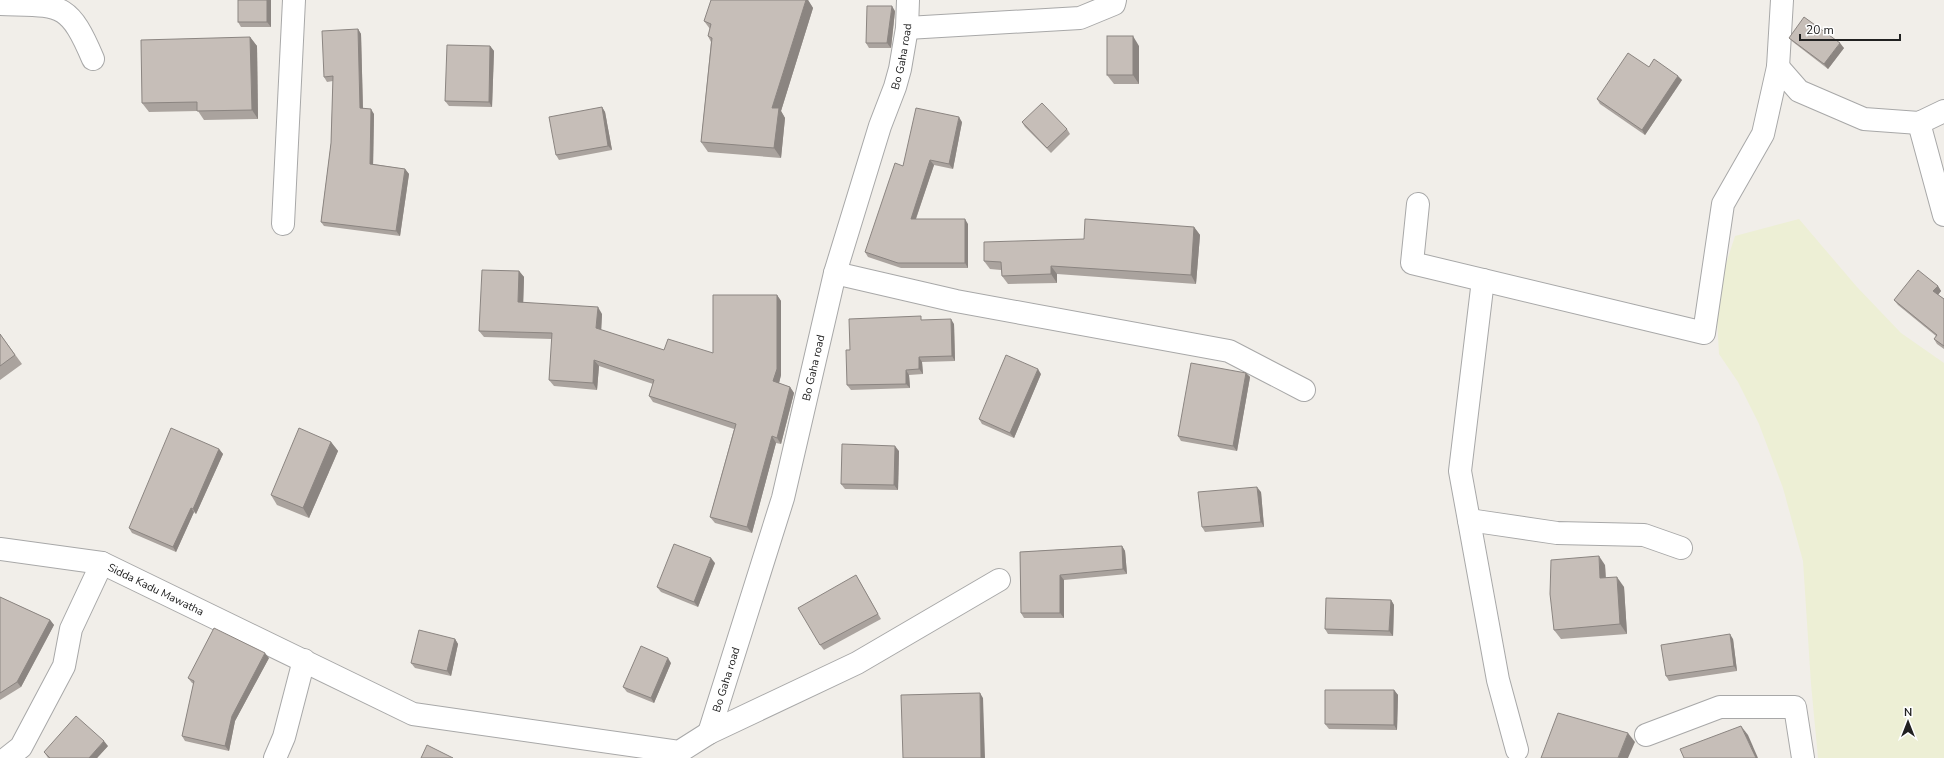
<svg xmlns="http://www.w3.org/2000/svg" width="1944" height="758" viewBox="0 0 1944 758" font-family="'Nunito Sans',sans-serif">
	<rect width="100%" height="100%" fill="#f1eee9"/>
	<!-- farmland -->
	<path fill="#edefd5" d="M 1799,219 L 1857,287 L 1901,333 L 1944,363 L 1944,758 L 1818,758 L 1811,684 L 1803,561 L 1783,488 L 1759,424 L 1738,382 L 1719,354 L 1717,318 L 1722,276 L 1735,236 Z"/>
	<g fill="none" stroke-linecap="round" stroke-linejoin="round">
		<defs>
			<g id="minor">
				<path d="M 0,4 C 60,6 68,0 93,59"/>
				<path d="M 907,28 L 1080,18 L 1114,4 L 1115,0"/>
				<path d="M 1778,67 L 1799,91 L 1864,119 L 1919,123 L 1944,111"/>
				<path d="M 1919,123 L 1944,215"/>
				<path d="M 1418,204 L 1412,263 L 1704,333 L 1723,204 L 1763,134 L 1778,67 L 1782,0"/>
				<path d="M 283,224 L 294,0"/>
				<path d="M 835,273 L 956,301 L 1229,351 L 1304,390"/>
				<path d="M 1483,280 L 1460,471 L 1498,680 L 1517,750"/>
				<path d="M 1469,520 L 1557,533 L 1644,535 L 1681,548"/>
				<path id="s1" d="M 0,549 L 102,563 L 413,714 L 679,752 L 709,733 L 857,663 L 999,580"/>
				<path id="s2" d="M 709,733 L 783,498 L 835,273 L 880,126 L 895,87 L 900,69 L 907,28 L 908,0"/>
				<path d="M 1646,735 L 1720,707 L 1795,707 L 1803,758"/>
				<path d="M 7,758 L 21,747 L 64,666 L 71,629 L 102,563"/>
				<path d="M 275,758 L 284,737 L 304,660"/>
			</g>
		</defs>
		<!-- minor casing -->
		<use href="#minor" stroke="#a8a8a8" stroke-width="24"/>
		<!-- minor -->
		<use href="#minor" stroke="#fff" stroke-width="22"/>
	</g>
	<!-- wall -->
	<g fill="#aaa39e">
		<path d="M 271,0 L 271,27 L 241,27 L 238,22 Z"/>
		<path d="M 808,0 L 813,8 L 781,111 L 785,118 L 781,158 L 708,152 L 701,142 L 711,42 L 708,36 L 710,29 L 704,21 Z"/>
		<path d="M 895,11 L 891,48 L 869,48 L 866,43 Z"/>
		<path d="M 358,29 L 361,34 L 363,108 L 374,114 L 373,164 L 405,169 L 409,174 L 400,236 L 324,226 L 321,222 L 331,143 L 333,81 L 327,82 L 324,77 Z"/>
		<path d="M 250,37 L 257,46 L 258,119 L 204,120 L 198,111 L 149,112 L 142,103 Z"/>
		<path d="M 1789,38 L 1844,48 L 1828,69 L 1793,42 Z"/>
		<path d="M 490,46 L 494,51 L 492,107 L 449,106 L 445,101 Z"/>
		<path d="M 1139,46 L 1139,84 L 1114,84 L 1107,75 Z"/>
		<path d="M 1649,67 L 1682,80 L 1645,135 L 1600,104 L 1597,99 Z"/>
		<path d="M 602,107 L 605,112 L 612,150 L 559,160 L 556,155 Z"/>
		<path d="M 962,122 L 953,169 L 934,165 L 916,219 L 968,224 L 968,268 L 901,268 L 868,257 L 865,252 L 903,166 Z"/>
		<path d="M 1022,122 L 1067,129 L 1070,134 L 1051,153 L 1025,127 Z"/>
		<path d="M 1194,227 L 1200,235 L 1196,284 L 1057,274 L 1057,283 L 1008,284 L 1002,276 L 1001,270 L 990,269 L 984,261 L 1084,239 Z"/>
		<path d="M 519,271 L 524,277 L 523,303 L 602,314 L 601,330 L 664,350 L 713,353 L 777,295 L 781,301 L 781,375 L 779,383 L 790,387 L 794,393 L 781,444 L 776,443 L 752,533 L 715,523 L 710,517 L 734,429 L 653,402 L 649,396 L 653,384 L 599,366 L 597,390 L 554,386 L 549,380 L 552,339 L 484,337 L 479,331 Z"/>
		<path d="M 1938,286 L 1941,291 L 1938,295 L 1944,299 L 1944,349 L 1937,344 L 1934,339 L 1936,336 L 1898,305 L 1894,300 Z"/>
		<path d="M 923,320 L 954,324 L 955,361 L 922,362 L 923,374 L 909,375 L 910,388 L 851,390 L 847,385 L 850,350 Z"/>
		<path d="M 0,334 L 22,364 L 0,380 Z"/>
		<path d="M 1246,373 L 1250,377 L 1237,451 L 1181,441 L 1178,436 Z"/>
		<path d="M 1041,374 L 1014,438 L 982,424 L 979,419 Z"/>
		<path d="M 331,442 L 338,451 L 309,518 L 277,505 L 271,495 Z"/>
		<path d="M 219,449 L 223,454 L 196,514 L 194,512 L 176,552 L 132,533 L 129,528 Z"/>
		<path d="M 899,451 L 898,490 L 845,489 L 841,484 Z"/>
		<path d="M 1261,492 L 1264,527 L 1205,532 L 1202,527 Z"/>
		<path d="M 1122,546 L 1125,551 L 1127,574 L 1064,580 L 1064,618 L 1024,618 L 1021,613 L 1020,552 Z"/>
		<path d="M 715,563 L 698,607 L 661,592 L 657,587 Z"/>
		<path d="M 1605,565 L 1606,578 L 1624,587 L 1627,634 L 1561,639 L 1554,630 Z"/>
		<path d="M 859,580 L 881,619 L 824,650 L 820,645 Z"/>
		<path d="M 0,597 L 50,620 L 54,625 L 21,687 L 0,700 Z"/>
		<path d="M 1391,600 L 1394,605 L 1393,636 L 1328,634 L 1325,629 Z"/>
		<path d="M 455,639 L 458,644 L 451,676 L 415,668 L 411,663 Z"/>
		<path d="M 1733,639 L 1737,671 L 1669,681 L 1666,676 Z"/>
		<path d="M 269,658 L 235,721 L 229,751 L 185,741 L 182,736 L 194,684 L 192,683 L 188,678 Z"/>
		<path d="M 671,663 L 654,703 L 627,692 L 623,687 Z"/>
		<path d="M 1394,690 L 1398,695 L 1397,730 L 1329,729 L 1325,724 Z"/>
		<path d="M 108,746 L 97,758 L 48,758 L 44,752 Z"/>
	</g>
	<!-- shaded-wall -->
	<g fill="#8b8581">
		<path d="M 267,0 L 271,0 L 271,27 L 267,22 Z"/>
		<path d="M 806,0 L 808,0 L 813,8 L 781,111 L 785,118 L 781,158 L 774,148 L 772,108 Z"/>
		<path d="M 892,6 L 895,11 L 891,48 L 887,43 Z"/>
		<path d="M 358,29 L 361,34 L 363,113 L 360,108 Z"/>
		<path d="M 1133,36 L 1139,46 L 1139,84 L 1133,75 Z"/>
		<path d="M 250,37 L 257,46 L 258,119 L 252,110 Z"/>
		<path d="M 1840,43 L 1844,48 L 1828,69 L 1824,64 Z"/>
		<path d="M 490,46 L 494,51 L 492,107 L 489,102 Z"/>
		<path d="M 1678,76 L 1682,80 L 1645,135 L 1642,130 Z"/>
		<path d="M 602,107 L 605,112 L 612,150 L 608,146 Z"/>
		<path d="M 371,109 L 374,114 L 373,169 L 370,164 Z"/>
		<path d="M 959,117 L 962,122 L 953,169 L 949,164 Z"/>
		<path d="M 930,160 L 934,165 L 914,224 L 911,219 Z"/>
		<path d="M 405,169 L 409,174 L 400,236 L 396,231 Z"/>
		<path d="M 965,219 L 968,224 L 968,268 L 965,263 Z"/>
		<path d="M 1194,227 L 1200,235 L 1196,284 L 1191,275 Z"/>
		<path d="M 1051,266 L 1057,274 L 1057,283 L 1051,274 Z"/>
		<path d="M 519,271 L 524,277 L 523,309 L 518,302 Z"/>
		<path d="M 1938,286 L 1941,291 L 1937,296 L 1933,291 Z"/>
		<path d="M 777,295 L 781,301 L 781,375 L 778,387 L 773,381 Z"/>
		<path d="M 598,307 L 602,314 L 601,334 L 596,328 Z"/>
		<path d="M 951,319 L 954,324 L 955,361 L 952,356 Z"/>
		<path d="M 919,357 L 922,362 L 923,374 L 919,369 Z"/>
		<path d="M 594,360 L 599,366 L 597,390 L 593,383 Z"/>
		<path d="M 1038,369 L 1041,374 L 1014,438 L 1010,433 Z"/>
		<path d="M 906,370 L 909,375 L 910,388 L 906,384 Z"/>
		<path d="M 1246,373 L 1250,377 L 1237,451 L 1233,446 Z"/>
		<path d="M 790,387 L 794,393 L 781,444 L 777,438 Z"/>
		<path d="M 772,436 L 776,443 L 752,533 L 747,527 Z"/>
		<path d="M 331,442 L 338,451 L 309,518 L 303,508 Z"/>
		<path d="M 895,446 L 899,451 L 898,490 L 894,485 Z"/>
		<path d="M 219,449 L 223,454 L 196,514 L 193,509 Z"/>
		<path d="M 1257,487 L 1261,492 L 1264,527 L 1261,522 Z"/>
		<path d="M 191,508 L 194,512 L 176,552 L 173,547 Z"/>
		<path d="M 1122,546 L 1125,551 L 1127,574 L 1123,569 Z"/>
		<path d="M 1599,556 L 1605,565 L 1606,587 L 1600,578 Z"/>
		<path d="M 711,558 L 715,563 L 698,607 L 694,602 Z"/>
		<path d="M 1060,575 L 1064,580 L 1064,618 L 1060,613 Z"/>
		<path d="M 1617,577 L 1624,587 L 1627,634 L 1620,624 Z"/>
		<path d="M 1391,600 L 1394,605 L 1393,636 L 1389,631 Z"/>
		<path d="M 50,620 L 54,625 L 21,687 L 17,682 Z"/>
		<path d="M 1730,634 L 1733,639 L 1737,671 L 1734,666 Z"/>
		<path d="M 455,639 L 458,644 L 451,676 L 447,671 Z"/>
		<path d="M 265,653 L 269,658 L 235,721 L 229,751 L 225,746 L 232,716 Z"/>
		<path d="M 668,658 L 671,663 L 654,703 L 651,698 Z"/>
		<path d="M 1394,690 L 1398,695 L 1397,730 L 1394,725 Z"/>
		<path d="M 980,693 L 983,698 L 985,758 L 981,758 Z"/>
		<path d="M 1741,726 L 1748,735 L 1758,758 L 1756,758 Z"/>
		<path d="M 1628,733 L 1635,742 L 1628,758 L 1618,758 Z"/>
		<path d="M 104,741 L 108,746 L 97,758 L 89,758 Z"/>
	</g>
	<!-- building -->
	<g fill="#c6beb8" stroke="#8b8581">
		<rect x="238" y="0" width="29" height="22"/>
		<path d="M 711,0 L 806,0 L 772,108 L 779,108 L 774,148 L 701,142 L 712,38 L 708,36 L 711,24 L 704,21 Z"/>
		<path d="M 867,6 L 892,6 L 887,43 L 866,43 Z"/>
		<path d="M 1804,17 L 1840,43 L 1824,64 L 1789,38 Z"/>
		<path d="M 358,29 L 360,108 L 371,109 L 370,164 L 405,169 L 396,231 L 321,222 L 331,143 L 333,76 L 324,77 L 322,31 Z"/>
		<rect x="1107" y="36" width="26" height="39"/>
		<path d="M 250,37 L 252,110 L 197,111 L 197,102 L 142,103 L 141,40 Z"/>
		<path d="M 447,45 L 490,46 L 489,102 L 445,101 Z"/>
		<path d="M 1628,53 L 1649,67 L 1654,59 L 1678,76 L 1642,130 L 1597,99 Z"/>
		<path d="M 1042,103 L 1067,129 L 1047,148 L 1022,122 Z"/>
		<path d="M 602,107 L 608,146 L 556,155 L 549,117 Z"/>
		<path d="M 916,108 L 959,117 L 949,164 L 930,160 L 911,219 L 965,219 L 965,263 L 898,263 L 865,252 L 895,163 L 903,166 Z"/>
		<path d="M 1085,219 L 1194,227 L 1191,275 L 1051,266 L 1051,274 L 1002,276 L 1001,262 L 984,261 L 984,242 L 1084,239 Z"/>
		<path d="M 482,270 L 519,271 L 518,302 L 598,307 L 596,328 L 664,350 L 668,339 L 713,353 L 713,295 L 777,295 L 777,369 L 773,381 L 790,387 L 777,438 L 772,436 L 747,527 L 710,517 L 736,424 L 649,396 L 654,380 L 594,360 L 593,383 L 549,380 L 552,333 L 479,331 Z"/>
		<path d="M 1918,270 L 1938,286 L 1933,291 L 1944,299 L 1944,346 L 1934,339 L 1937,335 L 1894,300 Z"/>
		<path d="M 921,316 L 921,320 L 951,319 L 952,356 L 919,357 L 919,369 L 906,370 L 906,384 L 847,385 L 846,350 L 850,350 L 849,319 Z"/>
		<path d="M 0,334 L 15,355 L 0,366 Z"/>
		<path d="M 1006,355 L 1038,369 L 1010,433 L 979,419 Z"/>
		<path d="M 1191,363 L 1246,373 L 1233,446 L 1178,436 Z"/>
		<path d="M 171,428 L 219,449 L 193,509 L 191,508 L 173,547 L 129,528 Z"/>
		<path d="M 299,428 L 331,442 L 303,508 L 271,495 Z"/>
		<path d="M 842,444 L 895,446 L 894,485 L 841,484 Z"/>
		<path d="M 1257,487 L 1261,522 L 1202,527 L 1198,492 Z"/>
		<path d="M 674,544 L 711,558 L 694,602 L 657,587 Z"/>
		<path d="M 1122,546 L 1123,569 L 1060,575 L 1060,613 L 1021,613 L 1020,552 Z"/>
		<path d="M 1599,556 L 1600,578 L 1617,577 L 1620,624 L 1554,630 L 1550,594 L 1551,560 Z"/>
		<path d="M 856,575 L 878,614 L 820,645 L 798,608 Z"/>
		<path d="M 0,597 L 50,620 L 17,682 L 0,693 Z"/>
		<path d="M 1326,598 L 1391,600 L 1389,631 L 1325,629 Z"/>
		<path d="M 214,628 L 265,653 L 232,716 L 225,746 L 182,736 L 194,681 L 188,678 Z"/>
		<path d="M 419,630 L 455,639 L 447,671 L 411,663 Z"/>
		<path d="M 1730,634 L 1734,666 L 1666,676 L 1661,645 Z"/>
		<path d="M 641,646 L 668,658 L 651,698 L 623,687 Z"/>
		<path d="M 1325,690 L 1394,690 L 1394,725 L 1325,724 Z"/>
		<path d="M 980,693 L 981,758 L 903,758 L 901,695 Z"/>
		<path d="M 1558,713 L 1628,733 L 1618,758 L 1541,758 Z"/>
		<path d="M 76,716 L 104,741 L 89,758 L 50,758 L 44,752 Z"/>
		<path d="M 1741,726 L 1756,758 L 1684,758 L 1680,749 Z"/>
		<path d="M 427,745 L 453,758 L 421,758 Z"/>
	</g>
	<g text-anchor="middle" stroke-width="3" stroke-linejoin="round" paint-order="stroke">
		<!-- street labels -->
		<g font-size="11" fill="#212121" stroke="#fff">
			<text dy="4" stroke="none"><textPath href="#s2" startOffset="704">Bo Gaha road</textPath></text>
			<text dy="4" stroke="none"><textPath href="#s2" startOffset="380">Bo Gaha road</textPath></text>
			<text dy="4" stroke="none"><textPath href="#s1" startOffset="163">Sidda Kadu Mawatha</textPath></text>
			<text dy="4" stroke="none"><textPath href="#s2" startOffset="56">Bo Gaha road</textPath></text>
		</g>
	</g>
	<!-- north arrow -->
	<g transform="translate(1908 722)" stroke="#ffffff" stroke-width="3" paint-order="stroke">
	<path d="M0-3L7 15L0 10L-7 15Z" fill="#212121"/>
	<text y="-6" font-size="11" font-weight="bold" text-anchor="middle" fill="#212121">N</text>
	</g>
	<!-- scale -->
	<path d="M1800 34v6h100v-6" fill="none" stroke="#212121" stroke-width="2"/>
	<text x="1806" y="34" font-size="12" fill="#212121" stroke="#ffffff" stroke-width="3" paint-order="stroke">20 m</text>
</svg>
